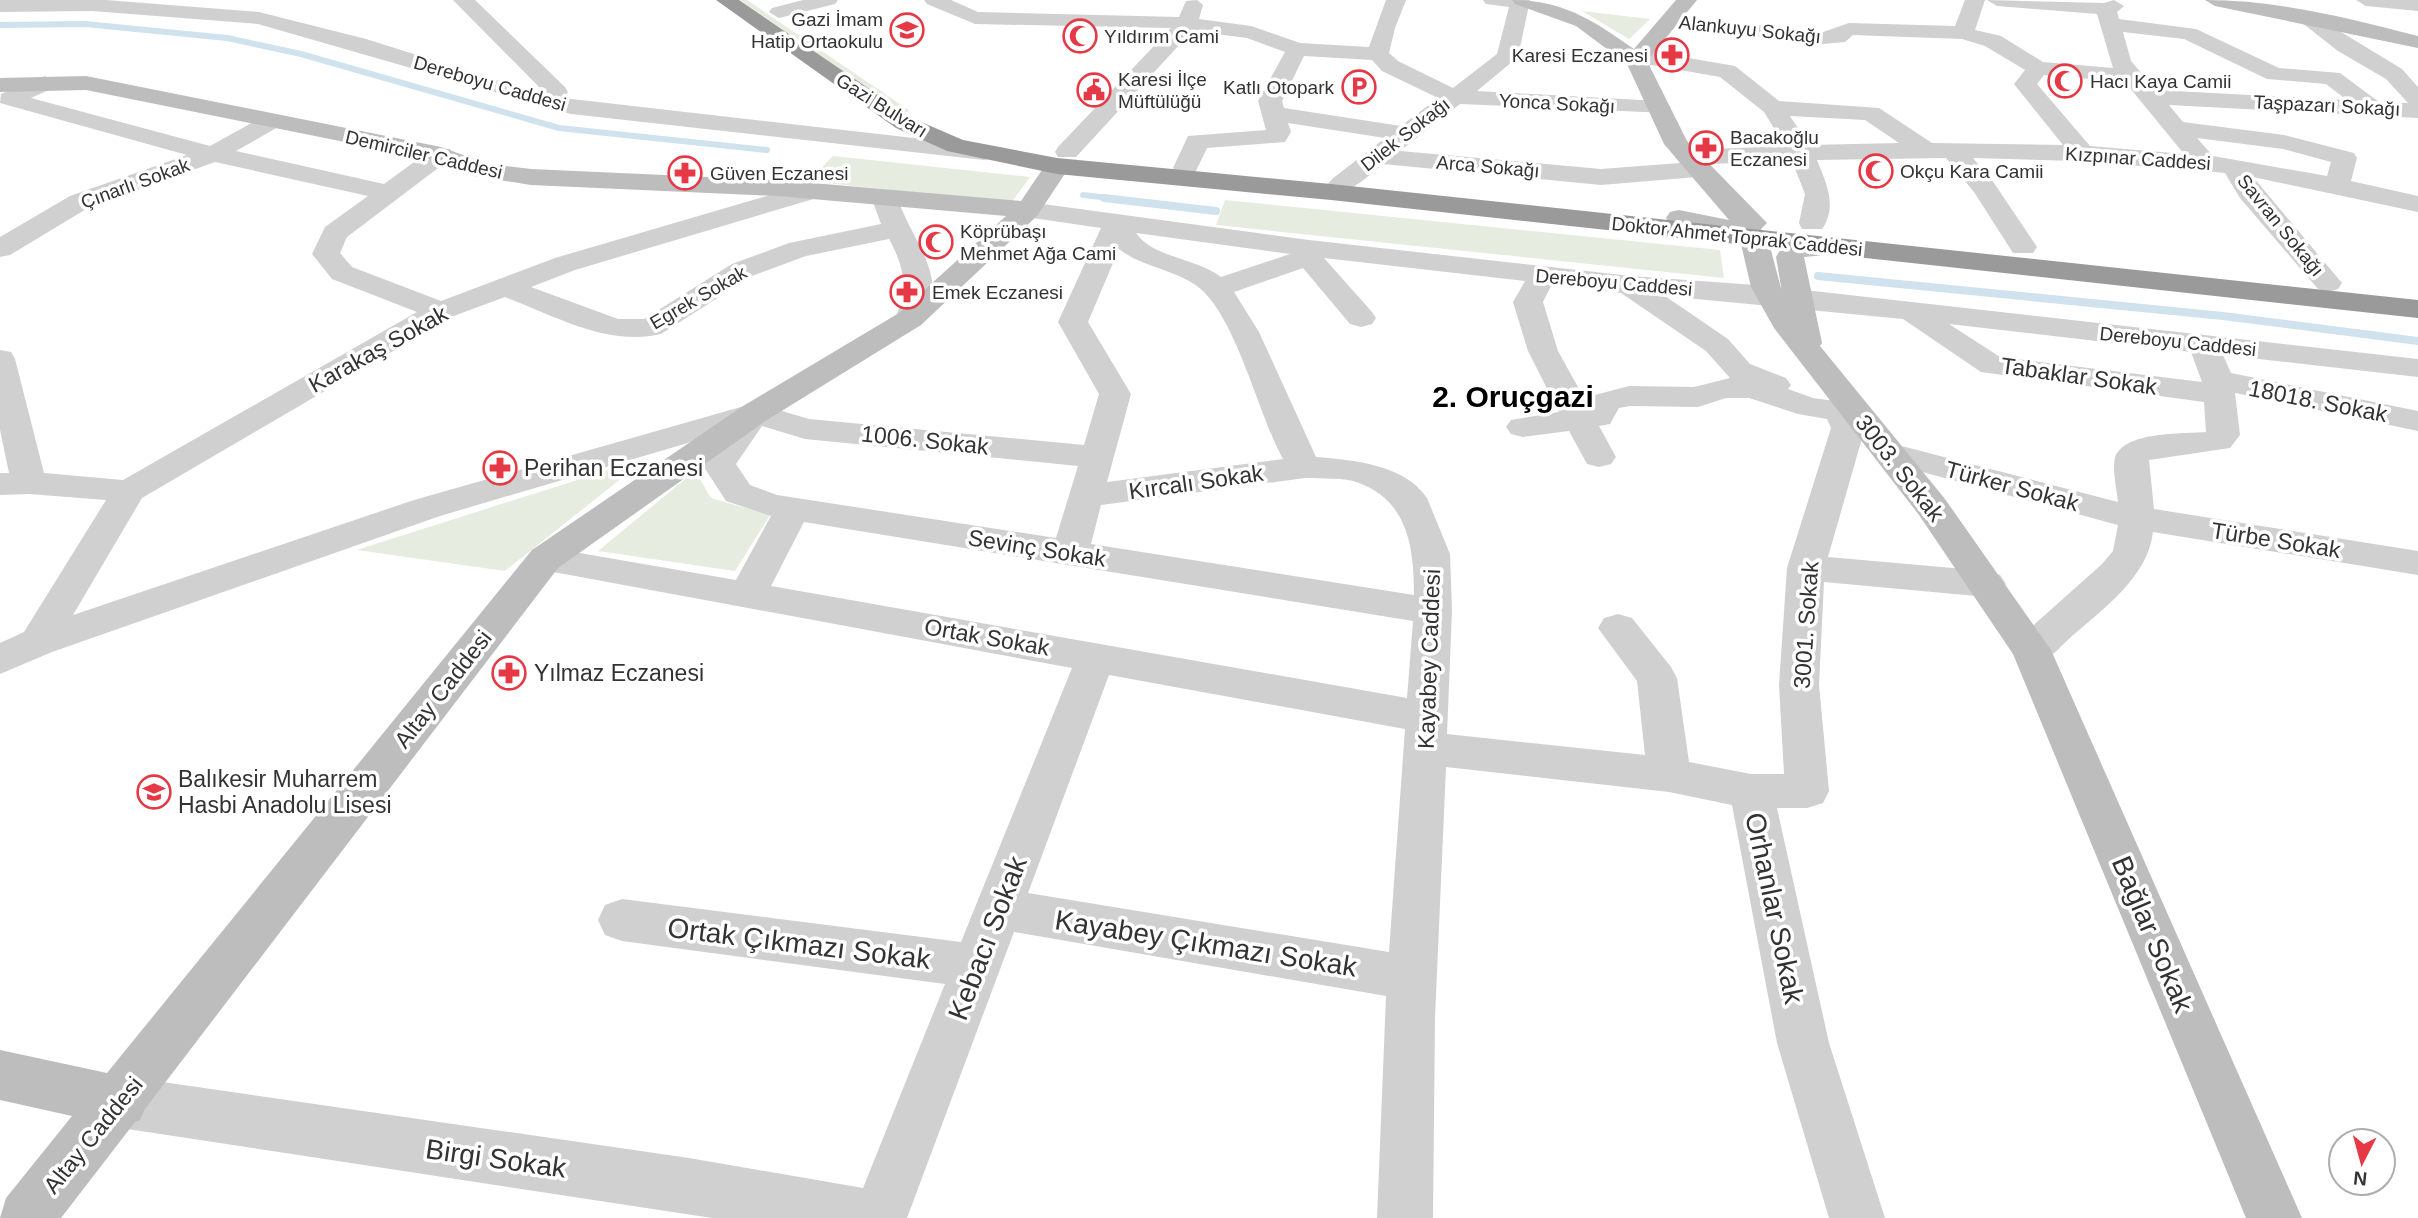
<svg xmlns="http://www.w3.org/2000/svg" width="2418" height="1218" viewBox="0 0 2418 1218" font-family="Helvetica,sans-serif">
	<rect width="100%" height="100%" fill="#fff"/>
	<!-- green -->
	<g fill="#e6ecdf">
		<path d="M 740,0 L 747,0 L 910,111 L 904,113 Z"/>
		<path d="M 1582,11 L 1650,19 L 1629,39 Z"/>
		<path d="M 833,156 L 1030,177 L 1011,203 L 809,181 Z"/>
		<path d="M 1225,200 L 1720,250 L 1724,278 L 1216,225 Z"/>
		<path d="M 647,458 L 505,571 L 357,550 L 388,540 Z"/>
		<path d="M 695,471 L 711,498 L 770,515 L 735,571 L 598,551 Z"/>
	</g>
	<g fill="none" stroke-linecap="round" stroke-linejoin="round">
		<!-- stream-far1 -->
		<g stroke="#cfe2ee" stroke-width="6">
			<path d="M 0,25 L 85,24 L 227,38 L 301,54 L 559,128 L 767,150"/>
			<path d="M 1083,195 L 1118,199"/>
		</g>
		<!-- stream -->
		<g stroke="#cfe2ee" stroke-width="8">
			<path d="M 1104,198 L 1216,211"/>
			<path d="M 1818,276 L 2223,316 L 2418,341"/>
		</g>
		<!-- street -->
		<g fill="#d0d0d0" fill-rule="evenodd">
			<path d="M 0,0 L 106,0 L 259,12 L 366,39 L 535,92 L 543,91 L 453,0 L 475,0 L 565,87 L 568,92 L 563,98 L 984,146 L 993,148 L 996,153 L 993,158 L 984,160 L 571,114 L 258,24 L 92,11 L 0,12 Z"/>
			<path d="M 803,0 L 838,0 L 835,4 L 779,18 L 769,12 L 772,8 Z"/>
			<path d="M 924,0 L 951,0 L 978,12 L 1179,17 L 1186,1 L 1197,0 L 1203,5 L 1199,19 L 1251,26 L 1300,43 L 1369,47 L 1386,0 L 1406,0 L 1395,28 L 1389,53 L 1398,61 L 1453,88 L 1497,54 L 1509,7 L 1486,4 L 1483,0 L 1530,0 L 1518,57 L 1477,91 L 1659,101 L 1667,103 L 1671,108 L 1667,113 L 1460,104 L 1400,151 L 1601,169 L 1680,163 L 1675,157 L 1678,152 L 1687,150 L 1785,146 L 1764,112 L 1720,77 L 1634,62 L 1631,57 L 1642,50 L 1735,66 L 1779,101 L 1879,108 L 1932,143 L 2063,145 L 2014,84 L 2025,70 L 1985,46 L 1962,39 L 1853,35 L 1845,42 L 1823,44 L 1661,25 L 1658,21 L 1668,15 L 1823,32 L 1849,23 L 1955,26 L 1965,0 L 1985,0 L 1975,30 L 2001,36 L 2043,62 L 2113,68 L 2097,14 L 1997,6 L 1987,0 L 2104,3 L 2114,0 L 2124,6 L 2117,12 L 2119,19 L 2196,29 L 2279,68 L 2340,73 L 2379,102 L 2408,103 L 2386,79 L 2338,51 L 2301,22 L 2298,18 L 2308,12 L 2402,69 L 2418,87 L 2418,118 L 2169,105 L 2183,122 L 2284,135 L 2354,153 L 2357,158 L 2351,181 L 2418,196 L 2418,212 L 2253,177 L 2342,283 L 2338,289 L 2328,292 L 2318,289 L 2240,198 L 2225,173 L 2205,171 L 2075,161 L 1973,158 L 1994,183 L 2037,247 L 2033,253 L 2013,253 L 1974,192 L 1946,158 L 1817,160 C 1826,183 1838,206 1822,229 L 1802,229 L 1799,223 L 1805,194 L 1792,161 L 1706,164 L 1710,169 L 1706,174 L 1697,177 L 1601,185 L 1383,164 C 1367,176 1352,195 1332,189 L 1328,184 L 1332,179 L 1385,138 L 1288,123 L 1291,132 L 1285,142 L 1207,148 L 1195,173 L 1177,173 L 1173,168 L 1188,136 L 1266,130 L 1258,101 L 1285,52 L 1247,38 L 1192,31 L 1076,157 L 1058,157 L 1055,152 L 1058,147 L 1171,28 L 975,24 L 927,4 ZM 2123,32 L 2184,39 L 2267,79 L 2326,84 L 2347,100 L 2156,90 L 2131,61 ZM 1304,56 L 1372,60 L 1382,71 L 1438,98 L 1401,126 L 1284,108 L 1282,101 ZM 2044,75 L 2125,82 L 2184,154 L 2090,146 L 2037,84 ZM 1790,116 L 1865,120 L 1899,143 L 1809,145 ZM 2197,138 L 2283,149 L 2331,162 L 2327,176 L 2213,156 Z"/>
			<path d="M 2356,0 L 2418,0 L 2418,11 L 2366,6 Z"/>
			<path d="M 45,76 L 56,83 L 53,88 L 31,98 L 210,146 L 264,116 L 280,116 L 284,121 L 280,126 L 236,151 L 384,184 L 432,149 L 450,149 L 453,154 L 450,159 L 347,237 L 340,253 L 352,267 L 441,301 L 555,258 L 811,183 L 820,185 L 824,191 L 820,197 L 575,270 L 531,287 L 618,319 L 644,319 L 732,264 L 789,243 L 881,224 L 874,205 L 878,199 L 896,199 L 900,205 C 916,246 951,282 921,325 L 910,328 L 899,325 L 895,319 C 908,288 905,268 889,239 L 806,256 L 752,276 L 661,334 C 608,347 553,315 505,297 L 451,317 L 142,498 L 73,615 L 414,500 L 755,403 L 809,419 L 1084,445 L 1099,394 L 1058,322 L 1101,228 L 1019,216 L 1015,210 L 1019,204 L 1028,202 L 1309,240 L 1631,276 L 1769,286 L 2418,359 L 2418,377 L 2223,355 L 2231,373 L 2418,411 L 2418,431 L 2235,393 L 2240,435 L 2230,448 L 2149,460 L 2154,509 L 2418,551 L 2418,575 L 2153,532 C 2148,577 2103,609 2072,636 C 2063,644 2053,656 2043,661 C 2033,665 2027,663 2017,660 L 2011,650 L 2017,640 L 2102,564 L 2113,551 L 2118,525 L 1878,460 L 1873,453 L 1878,446 L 1890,443 L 2118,502 C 2117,490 2112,470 2115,458 C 2123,431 2183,434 2206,432 L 2204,402 L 1981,372 L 1903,319 L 1665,296 L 1728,339 L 1750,364 L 1786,378 L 1791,385 L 1788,389 L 1813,398 L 1850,403 L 1865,428 L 1828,557 L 1987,571 L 2000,575 L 2006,584 L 2000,593 L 1987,597 L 1824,582 L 1819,685 L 1829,791 L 1823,803 L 1807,808 L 1777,808 L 1829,1043 L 1885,1218 L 1829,1218 L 1777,1043 L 1732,805 L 1669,792 L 1446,767 L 1435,1018 L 1433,1218 L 1377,1218 L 1386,996 L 1014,932 L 907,1218 L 712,1218 L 121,1128 L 102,1120 L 94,1102 L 102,1084 L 121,1076 L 689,1158 L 863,1188 L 945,984 L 622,941 L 605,935 L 598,920 L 605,905 L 622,899 L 961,942 L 1072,668 L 532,568 L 527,559 L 532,550 L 545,547 L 736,580 L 771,516 L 726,501 L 702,464 L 725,432 L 440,516 L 52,652 L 0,674 L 0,643 L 24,632 L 106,500 L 29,494 L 0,495 L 0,473 L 9,473 L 0,430 L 0,350 L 11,352 L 15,359 L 44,473 L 123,480 L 417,312 L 332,279 L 312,254 L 325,227 L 368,196 L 215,162 L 88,208 L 10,255 L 0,257 L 0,237 L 70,196 L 187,155 L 0,103 L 1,94 ZM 1136,233 L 1290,254 L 1221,277 C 1197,258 1153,258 1136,233 ZM 1119,249 C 1142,267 1173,269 1197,286 C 1236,315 1258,414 1283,459 L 1107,482 L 1131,394 L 1088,322 ZM 1324,258 L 1525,281 L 1513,302 L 1528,351 L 1559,412 L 1511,420 L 1506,427 L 1511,434 L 1523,437 L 1569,431 L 1587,464 L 1599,467 L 1611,464 L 1616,457 L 1599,426 L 1610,424 L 1619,408 L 1630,406 L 1698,407 L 1726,398 L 1749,398 L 1798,414 L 1827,419 L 1831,428 L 1787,568 L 1779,685 L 1784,774 L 1751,774 L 1689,762 L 1677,678 L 1671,667 L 1632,618 L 1618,614 L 1604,618 L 1598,628 L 1637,681 L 1645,755 L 1447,734 L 1452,611 L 1450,554 L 1427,498 C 1404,464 1353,460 1316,457 L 1259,332 L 1234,292 L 1303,268 L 1350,324 L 1361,327 L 1372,324 L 1376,318 L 1372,312 ZM 1552,284 L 1621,293 L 1706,351 L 1730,378 L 1694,387 L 1629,386 L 1595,395 L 1588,405 L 1558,351 L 1543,302 ZM 1949,324 L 2191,352 L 2202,382 L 2000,357 ZM 762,426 L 805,439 L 1078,466 L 1056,538 L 777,495 L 750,485 L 736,464 ZM 1305,478 C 1321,479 1344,477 1359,483 C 1408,501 1414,548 1414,595 L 1091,544 L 1101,505 ZM 804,522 L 1413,621 L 1407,698 L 771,586 ZM 1109,675 L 1405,729 L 1389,952 L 1028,893 Z"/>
		</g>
		<!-- secondary -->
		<g fill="#bdbdbd" fill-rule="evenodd">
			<path d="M 1512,0 C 1563,0 1593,20 1634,49 L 1676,0 L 1697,0 L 1647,61 L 1687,141 L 1767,223 L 1761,229 L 1768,239 L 1782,292 L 1776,257 L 1784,244 C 1804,238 1826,236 1847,241 L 1851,247 L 1847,253 L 1804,257 L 1822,343 L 1820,346 L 1945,499 L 2051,650 L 2302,1218 L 2246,1218 L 2013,654 L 1919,515 L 1774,328 L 1751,287 L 1741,244 L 1717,234 L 1670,224 L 1666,218 L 1670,212 L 1679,210 L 1729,220 L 1664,144 L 1627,64 L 1576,26 L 1515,4 Z"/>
			<path d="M 2205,0 C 2277,0 2349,18 2418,36 L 2418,48 L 2215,6 Z"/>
			<path d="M 86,76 L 441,147 L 488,164 L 531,169 L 778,180 L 1021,201 L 1048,161 L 1066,161 L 1070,166 L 1037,216 L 921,325 L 767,420 L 558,568 L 145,1109 L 140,1120 L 135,1122 L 61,1218 L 0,1218 L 6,1198 L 72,1116 L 0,1100 L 0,1050 L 107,1073 L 532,550 L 743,406 L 899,313 L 1006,216 L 778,196 L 531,185 L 474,176 L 434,160 L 86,90 L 0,92 L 0,78 Z"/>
		</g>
		<!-- highway -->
		<path fill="#9a9a9a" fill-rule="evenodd" d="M 716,0 L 739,0 L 912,118 L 963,140 L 1057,158 L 1331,184 L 2418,300 L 2418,318 L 1331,200 L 1057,174 L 947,151 L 896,128 Z"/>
	</g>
	<!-- icons -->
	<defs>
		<symbol id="school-ring" viewBox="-11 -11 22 22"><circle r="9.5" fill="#fff" stroke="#e63946" stroke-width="1.5"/><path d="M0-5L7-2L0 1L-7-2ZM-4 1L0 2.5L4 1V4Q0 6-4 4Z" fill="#e63946"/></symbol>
		<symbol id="mosque-ring" viewBox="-11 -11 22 22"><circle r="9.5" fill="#fff" stroke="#e63946" stroke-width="1.5"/><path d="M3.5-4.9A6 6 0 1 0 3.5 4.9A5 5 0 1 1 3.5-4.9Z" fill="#e63946"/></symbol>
		<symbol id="pharmacy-ring" viewBox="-11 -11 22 22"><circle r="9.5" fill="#fff" stroke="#e63946" stroke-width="1.5"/><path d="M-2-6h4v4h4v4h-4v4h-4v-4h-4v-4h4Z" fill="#e63946"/></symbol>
		<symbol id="parking-ring" viewBox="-11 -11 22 22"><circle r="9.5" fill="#fff" stroke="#e63946" stroke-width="1.5"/><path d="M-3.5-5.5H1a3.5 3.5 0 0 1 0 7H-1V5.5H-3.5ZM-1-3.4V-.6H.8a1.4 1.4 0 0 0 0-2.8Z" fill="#e63946"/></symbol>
		<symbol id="civic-ring" viewBox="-11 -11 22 22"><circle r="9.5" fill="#fff" stroke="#e63946" stroke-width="1.5"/><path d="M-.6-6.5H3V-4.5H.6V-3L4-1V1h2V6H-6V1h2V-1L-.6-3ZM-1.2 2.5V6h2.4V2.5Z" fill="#e63946"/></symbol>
	</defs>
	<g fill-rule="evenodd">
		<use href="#school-ring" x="888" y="11" width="38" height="38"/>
		<use href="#mosque-ring" x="1061" y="17" width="38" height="38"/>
		<use href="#pharmacy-ring" x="1653" y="36" width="38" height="38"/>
		<use href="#mosque-ring" x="2046" y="62" width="38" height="38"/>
		<use href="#parking-ring" x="1340" y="68" width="38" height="38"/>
		<use href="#civic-ring" x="1075" y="71" width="38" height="38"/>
		<use href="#pharmacy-ring" x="1687" y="129" width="38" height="38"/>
		<use href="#mosque-ring" x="1857" y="152" width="38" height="38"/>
		<use href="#pharmacy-ring" x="666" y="154" width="38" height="38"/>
		<use href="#mosque-ring" x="917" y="223" width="38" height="38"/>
		<use href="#pharmacy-ring" x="888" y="273" width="38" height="38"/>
		<use href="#pharmacy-ring" x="481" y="449" width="38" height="38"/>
		<use href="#pharmacy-ring" x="490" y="654" width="38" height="38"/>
		<use href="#school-ring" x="135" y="773" width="38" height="38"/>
	</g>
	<g text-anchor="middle" stroke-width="7" stroke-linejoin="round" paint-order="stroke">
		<!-- far-poi labels -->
		<g font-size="19" fill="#333" stroke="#fff" text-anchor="start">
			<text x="883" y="26" text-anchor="end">Gazi İmam<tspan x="883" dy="22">Hatip Ortaokulu</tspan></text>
			<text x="1104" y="43">Yıldırım Cami</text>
			<text x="1648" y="62" text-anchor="end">Karesi Eczanesi</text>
			<text x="1118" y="86">Karesi İlçe<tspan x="1118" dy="22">Müftülüğü</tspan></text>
			<text x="2090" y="88">Hacı Kaya Camii</text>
			<text x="1334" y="94" text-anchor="end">Katlı Otopark</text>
			<text x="1730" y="144">Bacakoğlu<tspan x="1730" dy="22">Eczanesi</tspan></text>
			<text x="1900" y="178">Okçu Kara Camii</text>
			<text x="710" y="180">Güven Eczanesi</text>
			<text x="960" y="238">Köprübaşı<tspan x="960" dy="22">Mehmet Ağa Cami</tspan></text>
			<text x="932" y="299">Emek Eczanesi</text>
		</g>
		<!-- far-street labels -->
		<g font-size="19" fill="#333" stroke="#fff">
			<text transform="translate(1750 29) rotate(6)" y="7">Alankuyu Sokağı</text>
			<text transform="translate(490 83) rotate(16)" y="7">Dereboyu Caddesi</text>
			<text transform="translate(1557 103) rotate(3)" y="7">Yonca Sokağı</text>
			<text transform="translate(882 105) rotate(32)" y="7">Gazi Bulvarı</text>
			<text transform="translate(2327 105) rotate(3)" y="7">Taşpazarı Sokağı</text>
			<text transform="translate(1405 134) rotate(-38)" y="7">Dilek Sokağı</text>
			<text transform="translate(424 154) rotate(13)" y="7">Demirciler Caddesi</text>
			<text transform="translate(2138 158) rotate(4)" y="7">Kızpınar Caddesi</text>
			<text transform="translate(1488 166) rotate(5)" y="7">Arca Sokağı</text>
			<text transform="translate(135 183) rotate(-20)" y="7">Çınarlı Sokak</text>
			<text transform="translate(2281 225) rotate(51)" y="7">Savran Sokağı</text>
			<text transform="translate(1737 236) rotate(6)" y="7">Doktor Ahmet Toprak Caddesi</text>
			<text transform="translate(1614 282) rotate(5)" y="7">Dereboyu Caddesi</text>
			<text transform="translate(698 297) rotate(-30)" y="7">Egrek Sokak</text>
			<text transform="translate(2178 341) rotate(6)" y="7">Dereboyu Caddesi</text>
		</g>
		<!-- street labels -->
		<g font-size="23" fill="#333" stroke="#fff">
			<text transform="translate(378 349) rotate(-29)" y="8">Karakaş Sokak</text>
			<text transform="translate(2079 376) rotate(8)" y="8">Tabaklar Sokak</text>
			<text transform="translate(2318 401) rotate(11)" y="8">18018. Sokak</text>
			<text transform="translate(925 440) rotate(6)" y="8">1006. Sokak</text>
			<text transform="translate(1900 468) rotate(52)" y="8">3003. Sokak</text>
			<text transform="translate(1196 482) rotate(-8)" y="8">Kırcalı Sokak</text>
			<text transform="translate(2012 486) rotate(15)" y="8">Türker Sokak</text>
			<text transform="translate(2276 540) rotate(9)" y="8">Türbe Sokak</text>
			<text transform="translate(1037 548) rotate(9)" y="8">Sevinç Sokak</text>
			<text transform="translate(1806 625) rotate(-86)" y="8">3001. Sokak</text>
			<text transform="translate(987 637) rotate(10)" y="8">Ortak Sokak</text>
			<text transform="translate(1429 659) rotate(-88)" y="8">Kayabey Caddesi</text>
			<text transform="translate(443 689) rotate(-52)" y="8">Altay Caddesi</text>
			<text transform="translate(93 1135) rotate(-51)" y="8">Altay Caddesi</text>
		</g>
		<!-- poi labels -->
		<g font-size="23" fill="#333" stroke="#fff" text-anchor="start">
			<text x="524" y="476">Perihan Eczanesi</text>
			<text x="534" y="681">Yılmaz Eczanesi</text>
			<text x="178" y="787">Balıkesir Muharrem<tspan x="178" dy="26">Hasbi Anadolu Lisesi</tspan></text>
		</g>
		<!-- near-street labels -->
		<g font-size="28" fill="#333" stroke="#fff">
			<text transform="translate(1775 908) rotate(78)" y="10">Orhanlar Sokak</text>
			<text transform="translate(2153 934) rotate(67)" y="10">Bağlar Sokak</text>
			<text transform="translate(987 938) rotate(-69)" y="10">Kebacı Sokak</text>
			<text transform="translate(799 943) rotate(7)" y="10">Ortak Çıkmazı Sokak</text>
			<text transform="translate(1206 943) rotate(9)" y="10">Kayabey Çıkmazı Sokak</text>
			<text transform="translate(496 1158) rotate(8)" y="10">Birgi Sokak</text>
		</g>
		<!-- district labels -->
		<g font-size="30" font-weight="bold" fill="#000" stroke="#fff">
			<text x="1513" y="407">2. Oruçgazi</text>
		</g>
	</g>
	<!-- north arrow -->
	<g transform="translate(2362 1162) rotate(186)"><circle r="33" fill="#ffffff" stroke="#adadad" stroke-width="2"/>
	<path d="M0-5L12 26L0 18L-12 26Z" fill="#e63946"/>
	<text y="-10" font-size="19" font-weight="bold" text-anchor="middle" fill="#333333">N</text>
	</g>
</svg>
